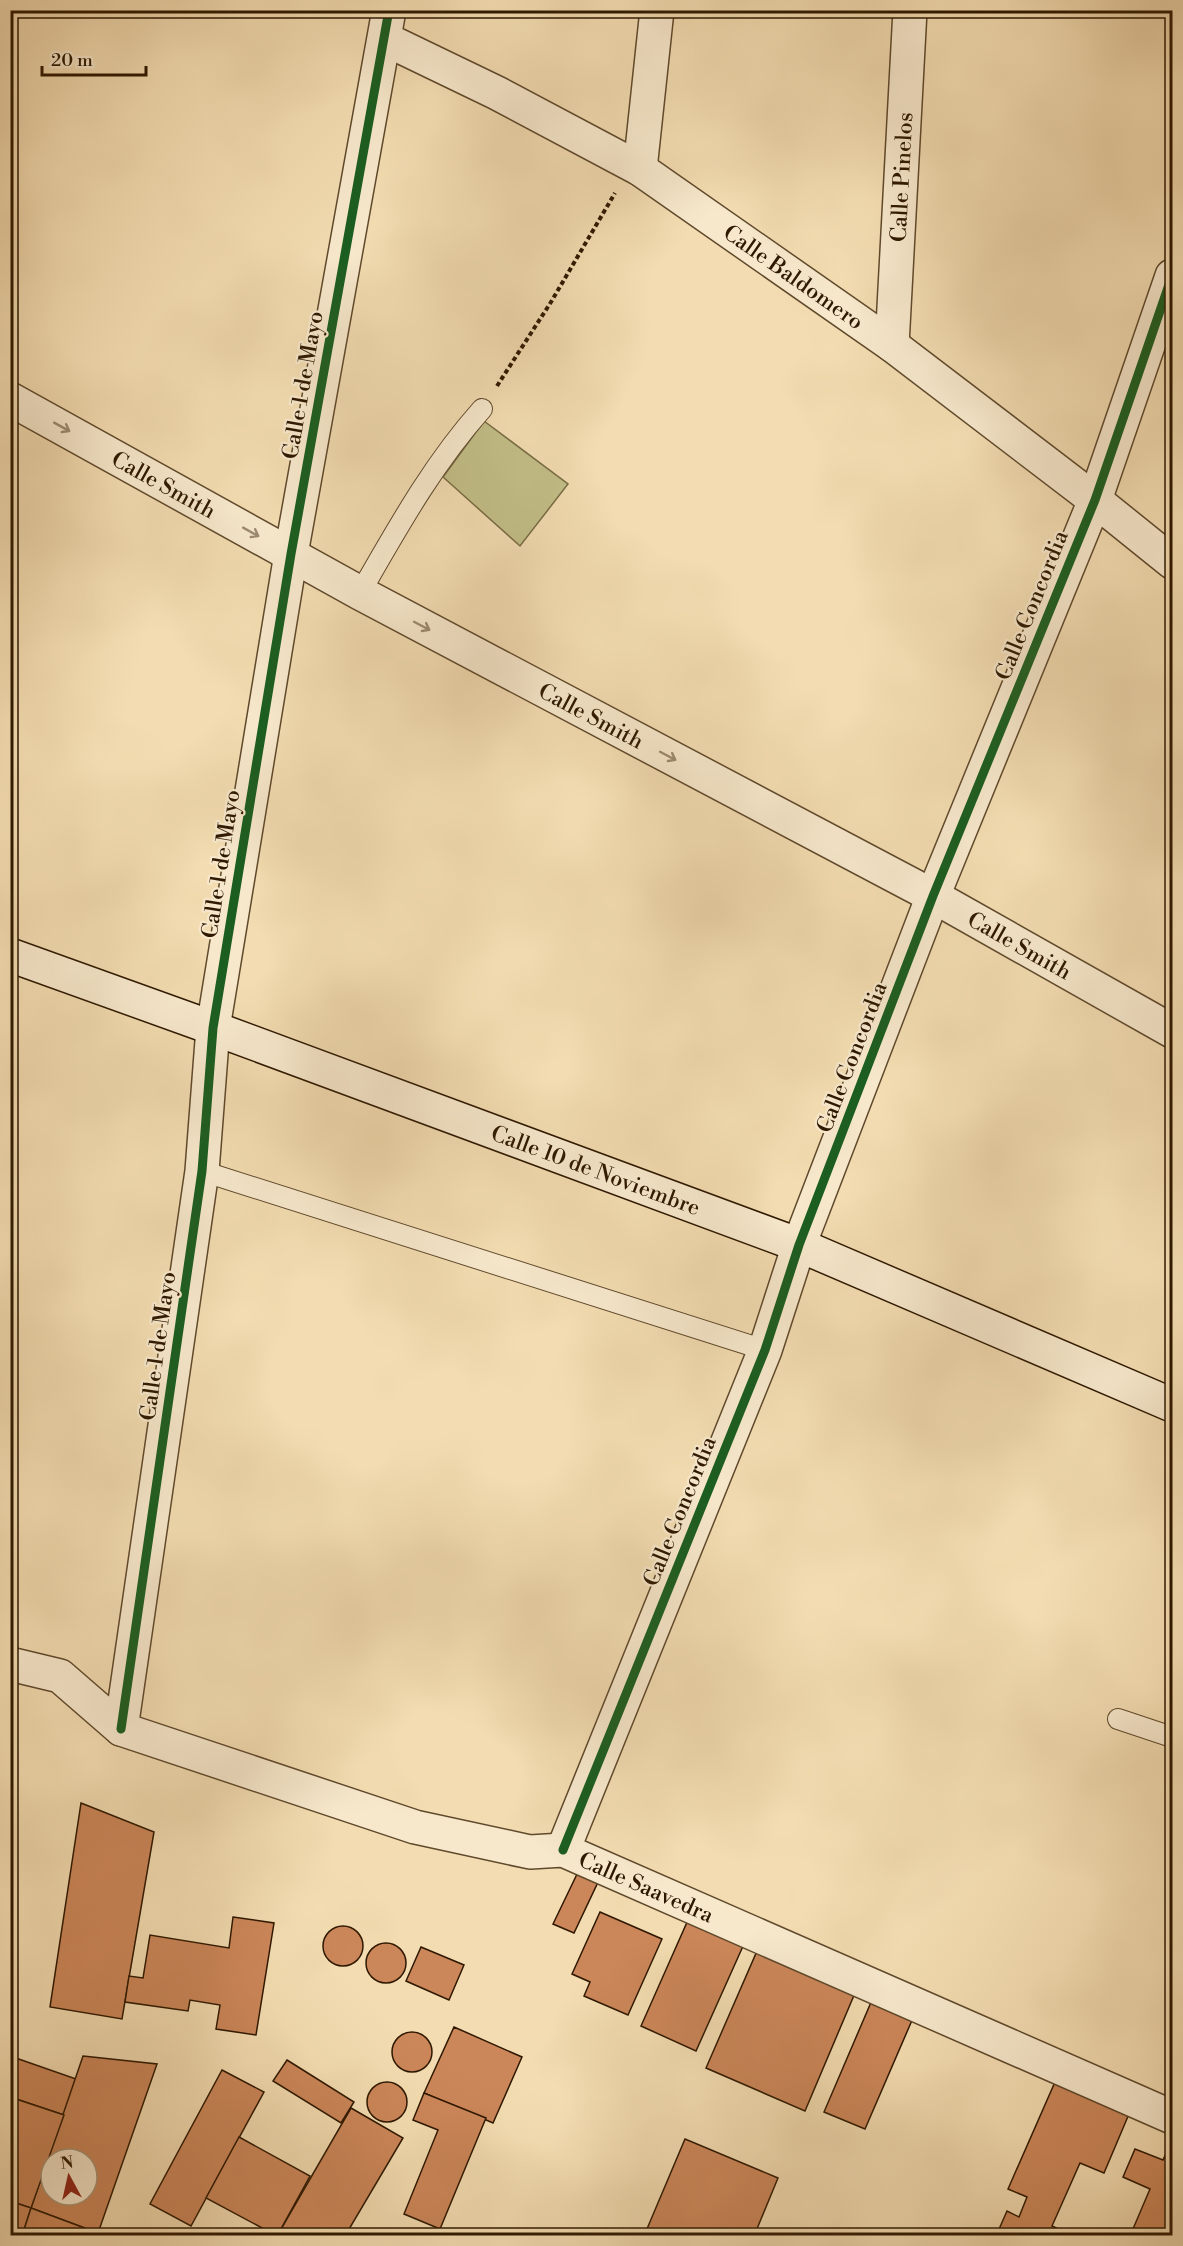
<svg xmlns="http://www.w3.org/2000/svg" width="1183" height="2246" viewBox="0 0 1183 2246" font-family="'Libre Bodoni',serif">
	<rect width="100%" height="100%" fill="#f3dcb1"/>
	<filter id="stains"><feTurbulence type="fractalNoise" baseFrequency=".00333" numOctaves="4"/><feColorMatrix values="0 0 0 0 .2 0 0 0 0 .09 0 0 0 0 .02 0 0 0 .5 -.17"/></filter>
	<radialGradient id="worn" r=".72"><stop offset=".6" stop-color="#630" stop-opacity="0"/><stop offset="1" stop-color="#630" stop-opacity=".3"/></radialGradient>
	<!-- green -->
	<path fill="#c2be87" stroke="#786b44" stroke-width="1.5" d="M 484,421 L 568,484 L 520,546 L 443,477 Z"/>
	<!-- building -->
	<g fill="#cb8659" stroke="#2e1800" stroke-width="1.5" fill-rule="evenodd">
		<path d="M 81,1803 L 154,1832 L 122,2019 L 50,2007 Z"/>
		<path d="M 579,1870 L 599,1880 L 574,1933 L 553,1924 Z"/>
		<path d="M 600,1912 L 662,1939 L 628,2015 L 584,1996 L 590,1982 L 572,1974 Z"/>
		<path d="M 233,1917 L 274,1923 L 256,2035 L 216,2029 L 220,2005 L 190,2000 L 188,2011 L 125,2002 L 129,1976 L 143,1978 L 150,1935 L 229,1948 Z"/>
		<path d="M 688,1920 L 744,1944 L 696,2051 L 641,2026 Z"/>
		<circle cx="343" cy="1946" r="20"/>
		<circle cx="386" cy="1963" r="20"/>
		<path d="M 421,1947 L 464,1965 L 449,2000 L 406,1981 Z"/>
		<path d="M 757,1951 L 855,1993 L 805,2111 L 706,2068 Z"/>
		<path d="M 872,2000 L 913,2018 L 865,2129 L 824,2112 Z"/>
		<path d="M 454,2027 L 522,2057 L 493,2123 L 424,2093 Z"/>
		<circle cx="412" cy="2052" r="20"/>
		<path d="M 10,2056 L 76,2079 L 64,2115 L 10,2097 Z"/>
		<path d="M 83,2056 L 157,2064 L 98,2233 L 31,2208 ZM 51,2159 L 87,2159 L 87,2195 L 51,2195 Z"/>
		<path d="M 287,2060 L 354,2102 L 341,2123 L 273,2081 Z"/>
		<path d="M 222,2070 L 264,2092 L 191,2226 L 150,2204 Z"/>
		<path d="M 1055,2082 L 1129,2114 L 1104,2173 L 1080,2163 L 1052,2226 L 1074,2236 L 996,2236 L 1007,2211 L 1019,2217 L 1027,2197 L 1008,2189 Z"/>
		<circle cx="387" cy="2102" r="20"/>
		<path d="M 424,2093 L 486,2118 L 440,2229 L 404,2214 L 438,2130 L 413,2120 Z"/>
		<path d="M 10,2097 L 64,2115 L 31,2208 L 10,2201 Z"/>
		<path d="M 351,2108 L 403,2138 L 345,2236 L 277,2236 Z"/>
		<path d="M 239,2137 L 310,2176 L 277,2236 L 206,2198 Z"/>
		<path d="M 685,2139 L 778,2178 L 754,2236 L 644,2236 Z"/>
		<path d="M 1172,2140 L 1172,2211 L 1162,2236 L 1130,2236 L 1150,2189 L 1123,2177 L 1135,2149 L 1163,2160 Z"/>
		<path d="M 10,2201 L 31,2208 L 22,2236 L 10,2236 Z"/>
		<path d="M 31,2208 L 98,2233 L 107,2236 L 22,2236 Z"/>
	</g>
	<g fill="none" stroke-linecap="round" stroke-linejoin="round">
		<defs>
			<g id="lane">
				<path d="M 360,593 C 397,529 432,465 482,409"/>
				<path d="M 202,1171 L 765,1350"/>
				<path d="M 1118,1719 L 1172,1737"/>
			</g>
			<g id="street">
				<path id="s1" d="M 385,39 L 497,93 L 640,169 L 892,345 L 1095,500 L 1172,562"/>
				<path d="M 640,169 L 657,10"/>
				<path id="s2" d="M 892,345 L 910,10"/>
				<path id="s3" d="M 10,399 L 360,593 L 933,896 L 1172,1031"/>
				<path id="s4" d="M 10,1664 L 60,1676 L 121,1729 L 415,1827 L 530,1852 L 563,1850 L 1172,2117"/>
				<path d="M 121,1729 L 202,1171 L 213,1028 L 291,554 L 389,10"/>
				<path d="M 563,1850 L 765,1350 L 799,1245 L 933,896 L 1095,500 L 1172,276"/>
			</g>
			<g id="secondary">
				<path id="s5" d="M 10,955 L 213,1028 L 799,1245 L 1172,1405"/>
			</g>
		</defs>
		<!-- lane casing -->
		<use href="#lane" stroke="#5f492c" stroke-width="22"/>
		<!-- street casing -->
		<use href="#street" stroke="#5f492c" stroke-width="36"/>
		<!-- secondary casing -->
		<use href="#secondary" stroke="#2e1800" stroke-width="36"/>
		<!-- path -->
		<path stroke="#2e1800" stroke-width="4" stroke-dasharray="4.5 3" stroke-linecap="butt" d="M 497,386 L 551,302 L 615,193"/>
		<!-- lane -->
		<use href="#lane" stroke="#f7e8cc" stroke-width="20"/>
		<!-- street -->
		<use href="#street" stroke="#f7e8cc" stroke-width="33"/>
		<!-- secondary -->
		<use href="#secondary" stroke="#f7e8cc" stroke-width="33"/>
		<defs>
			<g id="cycleway">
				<path d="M 121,1729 L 202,1171 L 213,1028 L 291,554 L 389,10"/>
				<path d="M 563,1850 L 765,1350 L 799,1245 L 933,896 L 1095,500 L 1172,276"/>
			</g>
		</defs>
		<!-- cycleway casing -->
		<use href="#cycleway" stroke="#f7e8cc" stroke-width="13"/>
		<!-- cycleway -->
		<use href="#cycleway" stroke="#1b5e20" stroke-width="9"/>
	</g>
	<!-- one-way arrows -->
	<defs><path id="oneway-shaft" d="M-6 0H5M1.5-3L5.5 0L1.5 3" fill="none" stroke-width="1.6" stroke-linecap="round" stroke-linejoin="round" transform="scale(1.5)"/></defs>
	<g stroke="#9d8a70">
		<use href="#oneway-shaft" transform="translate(62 427) rotate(29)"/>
		<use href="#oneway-shaft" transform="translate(251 532) rotate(29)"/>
		<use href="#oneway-shaft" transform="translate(422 626) rotate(28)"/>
		<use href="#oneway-shaft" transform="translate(668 756) rotate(28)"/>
	</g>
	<g text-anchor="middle" stroke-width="4.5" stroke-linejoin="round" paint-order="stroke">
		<!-- street labels -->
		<g font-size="22" fill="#2e1800" stroke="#f7e8cc">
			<text dy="8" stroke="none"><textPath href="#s2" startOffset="168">Calle Pinelos</textPath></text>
			<text dy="8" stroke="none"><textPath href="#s1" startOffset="474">Calle Baldomero</textPath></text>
			<text transform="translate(302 385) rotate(-80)" y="8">Calle 1 de Mayo</text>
			<text dy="8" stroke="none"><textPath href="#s3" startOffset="176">Calle Smith</textPath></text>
			<text transform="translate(1031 605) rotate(-68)" y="8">Calle Concordia</text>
			<text dy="8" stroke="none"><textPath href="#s3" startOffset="662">Calle Smith</textPath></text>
			<text transform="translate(220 864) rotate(-81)" y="8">Calle 1 de Mayo</text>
			<text dy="8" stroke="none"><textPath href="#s3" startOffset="1148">Calle Smith</textPath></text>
			<text transform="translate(851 1057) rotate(-69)" y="8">Calle Concordia</text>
			<text dy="8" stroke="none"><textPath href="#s5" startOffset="624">Calle 10 de Noviembre</textPath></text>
			<text transform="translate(157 1346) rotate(-82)" y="8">Calle 1 de Mayo</text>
			<text transform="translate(679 1511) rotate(-68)" y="8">Calle Concordia</text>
			<text dy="8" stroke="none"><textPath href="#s4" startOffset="684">Calle Saavedra</textPath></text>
		</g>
	</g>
	<!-- margin -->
	<rect width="1183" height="2246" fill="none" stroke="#f3dcb1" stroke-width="36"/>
	<rect x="12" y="12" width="1159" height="2222" fill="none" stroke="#2e1800" stroke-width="3"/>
	<rect x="18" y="18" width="1147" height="2210" fill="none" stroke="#2e1800" stroke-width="1.5"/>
	<!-- north arrow -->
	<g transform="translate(69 2177) rotate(352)"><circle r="28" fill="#f7e8cc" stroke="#a7957a" stroke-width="1.5"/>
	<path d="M0-4.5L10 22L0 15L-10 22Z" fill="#8f2418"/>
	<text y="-9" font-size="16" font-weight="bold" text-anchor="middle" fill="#2e1800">N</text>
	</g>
	<!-- scale -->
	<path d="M42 66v9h104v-9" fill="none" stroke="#2e1800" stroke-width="3"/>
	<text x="51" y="66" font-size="18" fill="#2e1800" stroke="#f7e8cc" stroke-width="4.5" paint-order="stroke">20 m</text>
	<rect width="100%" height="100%" filter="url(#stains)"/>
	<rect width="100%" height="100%" fill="url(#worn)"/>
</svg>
